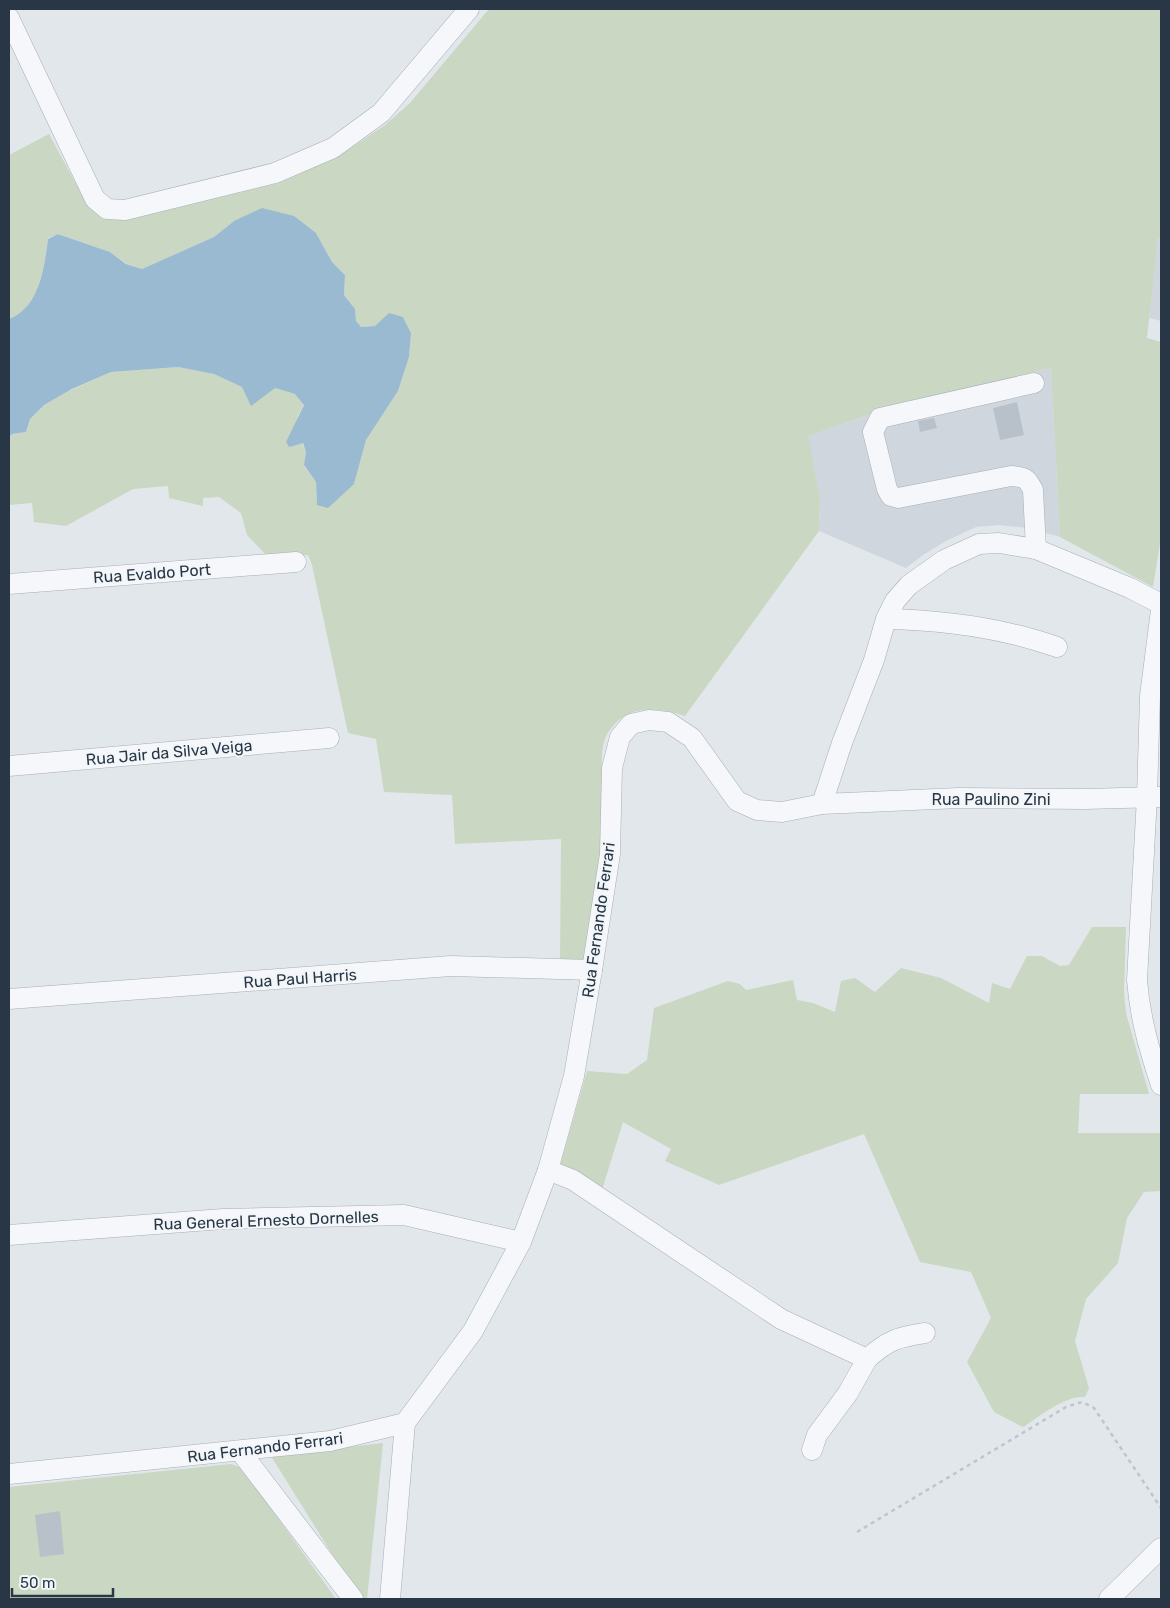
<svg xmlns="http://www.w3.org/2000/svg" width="1170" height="1608" viewBox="0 0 1170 1608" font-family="Rubik,sans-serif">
	<rect width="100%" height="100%" fill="#e2e7ec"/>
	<!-- built -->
	<g fill="#d0d6de">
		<path d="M 1158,238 L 1161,239 L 1161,321 L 1149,318 Z"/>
		<path d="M 1051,368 L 1060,537 L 1028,528 L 999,525 L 976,527 L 946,541 L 923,555 L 906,568 L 819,531 L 820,499 L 807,436 L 906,402 Z"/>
	</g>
	<!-- green -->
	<g fill="#cad7c2">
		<path d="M 489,9 L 1161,9 L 1161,239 L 1158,238 L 1147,338 L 1161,342 L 1161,537 L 1153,587 L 1060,537 L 1051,368 L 902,403 L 808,436 L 820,499 L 819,531 L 685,716 C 657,707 628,704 609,731 C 599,746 602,767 603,784 C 605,843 595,903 589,963 L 560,962 L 561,839 L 455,844 L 452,795 L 384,792 L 376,739 L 348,733 L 312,565 L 308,555 L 267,556 L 247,535 L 241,513 L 219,497 L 203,498 L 203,506 L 169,498 L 168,486 L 133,489 L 66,526 L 34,522 L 32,503 L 9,505 L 9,437 L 12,434 L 26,432 L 30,419 L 44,405 L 67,392 L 111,372 L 178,367 L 214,374 L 242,387 L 275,388 L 295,394 L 304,404 L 298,416 L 289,446 L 302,443 L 306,452 L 304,466 L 316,482 L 317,505 L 354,484 L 366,440 L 398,391 L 409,357 L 411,333 L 403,317 L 375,326 L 361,327 L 356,321 L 355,309 L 344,295 L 345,275 L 332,262 L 316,233 L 234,221 L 214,237 L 142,269 L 127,264 L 110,252 L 59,234 L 48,238 C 44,268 40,307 9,319 L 9,155 L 49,134 L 88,206 L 102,217 L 125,220 L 279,183 L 342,154 L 385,125 L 410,103 Z"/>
		<path d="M 1092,927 L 1126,927 L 1124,993 L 1126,1013 L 1149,1094 L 1080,1094 L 1078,1133 L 1161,1133 L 1161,1191 L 1144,1192 L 1127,1218 L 1118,1263 L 1086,1299 L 1075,1341 L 1089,1388 L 1085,1397 C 1063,1396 1041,1416 1023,1427 L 994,1412 L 967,1362 L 991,1318 L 971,1272 L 920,1262 L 864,1134 L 719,1185 L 665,1161 L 671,1149 L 623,1122 L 602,1190 L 560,1166 L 587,1071 L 627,1074 L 647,1060 L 654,1008 L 728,981 L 740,984 L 746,990 L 793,980 L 797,1000 L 813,1003 L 835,1012 L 841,981 L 855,978 L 875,992 L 901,968 L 941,978 L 989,1003 L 992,983 L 1010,989 L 1027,956 L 1042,956 L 1060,966 L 1069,965 Z"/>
		<path d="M 383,1443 L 367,1599 L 360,1599 L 271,1456 Z"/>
		<path d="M 231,1464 L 242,1468 L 336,1599 L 9,1599 L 9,1487 Z"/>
	</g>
	<!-- water -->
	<path fill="#99bad0" d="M 262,208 L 294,216 L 316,233 L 332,262 L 345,275 L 344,295 L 355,309 L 356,321 L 361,327 L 375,326 L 389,313 L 403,317 L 411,333 L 409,357 L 398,391 L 366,440 L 354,484 L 328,508 L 317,505 L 316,482 L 304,465 L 306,452 L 303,443 L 289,447 L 286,442 L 304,405 L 295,394 L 275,388 L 251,406 L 242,387 L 214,374 L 178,367 L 111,372 L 72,389 L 44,405 L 30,419 L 26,432 L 12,434 L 9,437 L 9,319 C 40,307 44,268 48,239 L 58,234 L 110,252 L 126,264 L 142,269 L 214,237 L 234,221 Z"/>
	<!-- building -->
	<g fill="#b8c1ca">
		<path d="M 1017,402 L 1024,435 L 1000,440 L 993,408 Z"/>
		<path d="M 934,418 L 937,428 L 920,432 L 918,421 Z"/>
		<path d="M 60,1511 L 64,1554 L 40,1557 L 35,1515 Z"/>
	</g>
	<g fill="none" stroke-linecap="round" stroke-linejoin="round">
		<defs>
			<g id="minor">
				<path d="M 9,18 L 95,199 L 107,209 L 125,210 L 275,173 L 333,148 L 381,113 L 469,9"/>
				<path d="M 1034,383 L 880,418 L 873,432 L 887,489 L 891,496 L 898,498 L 1011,476 C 1025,477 1027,478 1033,490 L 1036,549"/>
				<path d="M 9,584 L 296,562"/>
				<path d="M 1161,610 L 1150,696 L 1147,797 L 1137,980 C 1140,1018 1149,1049 1161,1085"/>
				<path d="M 886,619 C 928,620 971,624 1012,634 C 1027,637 1042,642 1057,647"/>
				<path d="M 9,766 L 329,738"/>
				<path d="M 822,804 L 842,743 L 874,660 L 886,619 L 895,601 L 909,585 L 944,560 L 979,544 L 999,543 L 1036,549 L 1130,588 L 1161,604"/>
				<path d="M 9,999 L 451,966 L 592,970"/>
				<path d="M 548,1170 L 573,1180 L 781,1319 L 867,1359 L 848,1393 L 817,1435 L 812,1450"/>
				<path d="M 9,1235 L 223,1219 L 404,1215 L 521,1242"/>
				<path d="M 867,1359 C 888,1340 898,1337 925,1333"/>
				<path d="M 240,1451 L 353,1599"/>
				<path d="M 9,1474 L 330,1441 L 405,1423 L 473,1331 L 521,1242 L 548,1170 L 574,1076 L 592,970 L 610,854 L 612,768 L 620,737 L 631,724 L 649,720 L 668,722 L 692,738 L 737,801 L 757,810 L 782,812 L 822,804 L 959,798 L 1085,799 L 1161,797"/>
				<path d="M 390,1599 L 405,1423"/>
				<path d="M 1109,1599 L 1161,1548"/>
			</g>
		</defs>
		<!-- minor casing -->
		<use href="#minor" stroke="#a6aeb7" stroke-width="21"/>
		<!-- path -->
		<path stroke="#c0c5cb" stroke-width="2.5" stroke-dasharray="4 4" stroke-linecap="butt" d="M 857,1532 L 1066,1407 L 1082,1402 L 1094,1408 L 1161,1508"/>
		<!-- minor -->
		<use href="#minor" stroke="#f5f7fa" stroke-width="20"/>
	</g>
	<g text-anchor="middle" stroke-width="4" stroke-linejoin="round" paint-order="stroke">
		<!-- street labels -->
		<g font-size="16" fill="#283646" stroke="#f2f6f9">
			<text transform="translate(152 573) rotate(-4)" y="6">Rua Evaldo Port</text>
			<text transform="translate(169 752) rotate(-5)" y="6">Rua Jair da Silva Veiga</text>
			<text x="991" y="805">Rua Paulino Zini</text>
			<text transform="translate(598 920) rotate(-82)" y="6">Rua Fernando Ferrari</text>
			<text transform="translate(300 978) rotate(-4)" y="6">Rua Paul Harris</text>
			<text transform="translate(266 1220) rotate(-2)" y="6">Rua General Ernesto Dornelles</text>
			<text transform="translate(265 1447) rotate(-7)" y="6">Rua Fernando Ferrari</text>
		</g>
	</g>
	<!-- border -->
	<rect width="1170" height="1608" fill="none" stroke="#283646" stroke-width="20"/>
	<!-- scale -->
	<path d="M12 1588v8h101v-8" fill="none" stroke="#283646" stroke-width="2.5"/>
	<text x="20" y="1588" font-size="15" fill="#283646" stroke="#f2f6f9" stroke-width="4" paint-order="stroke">50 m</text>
</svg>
